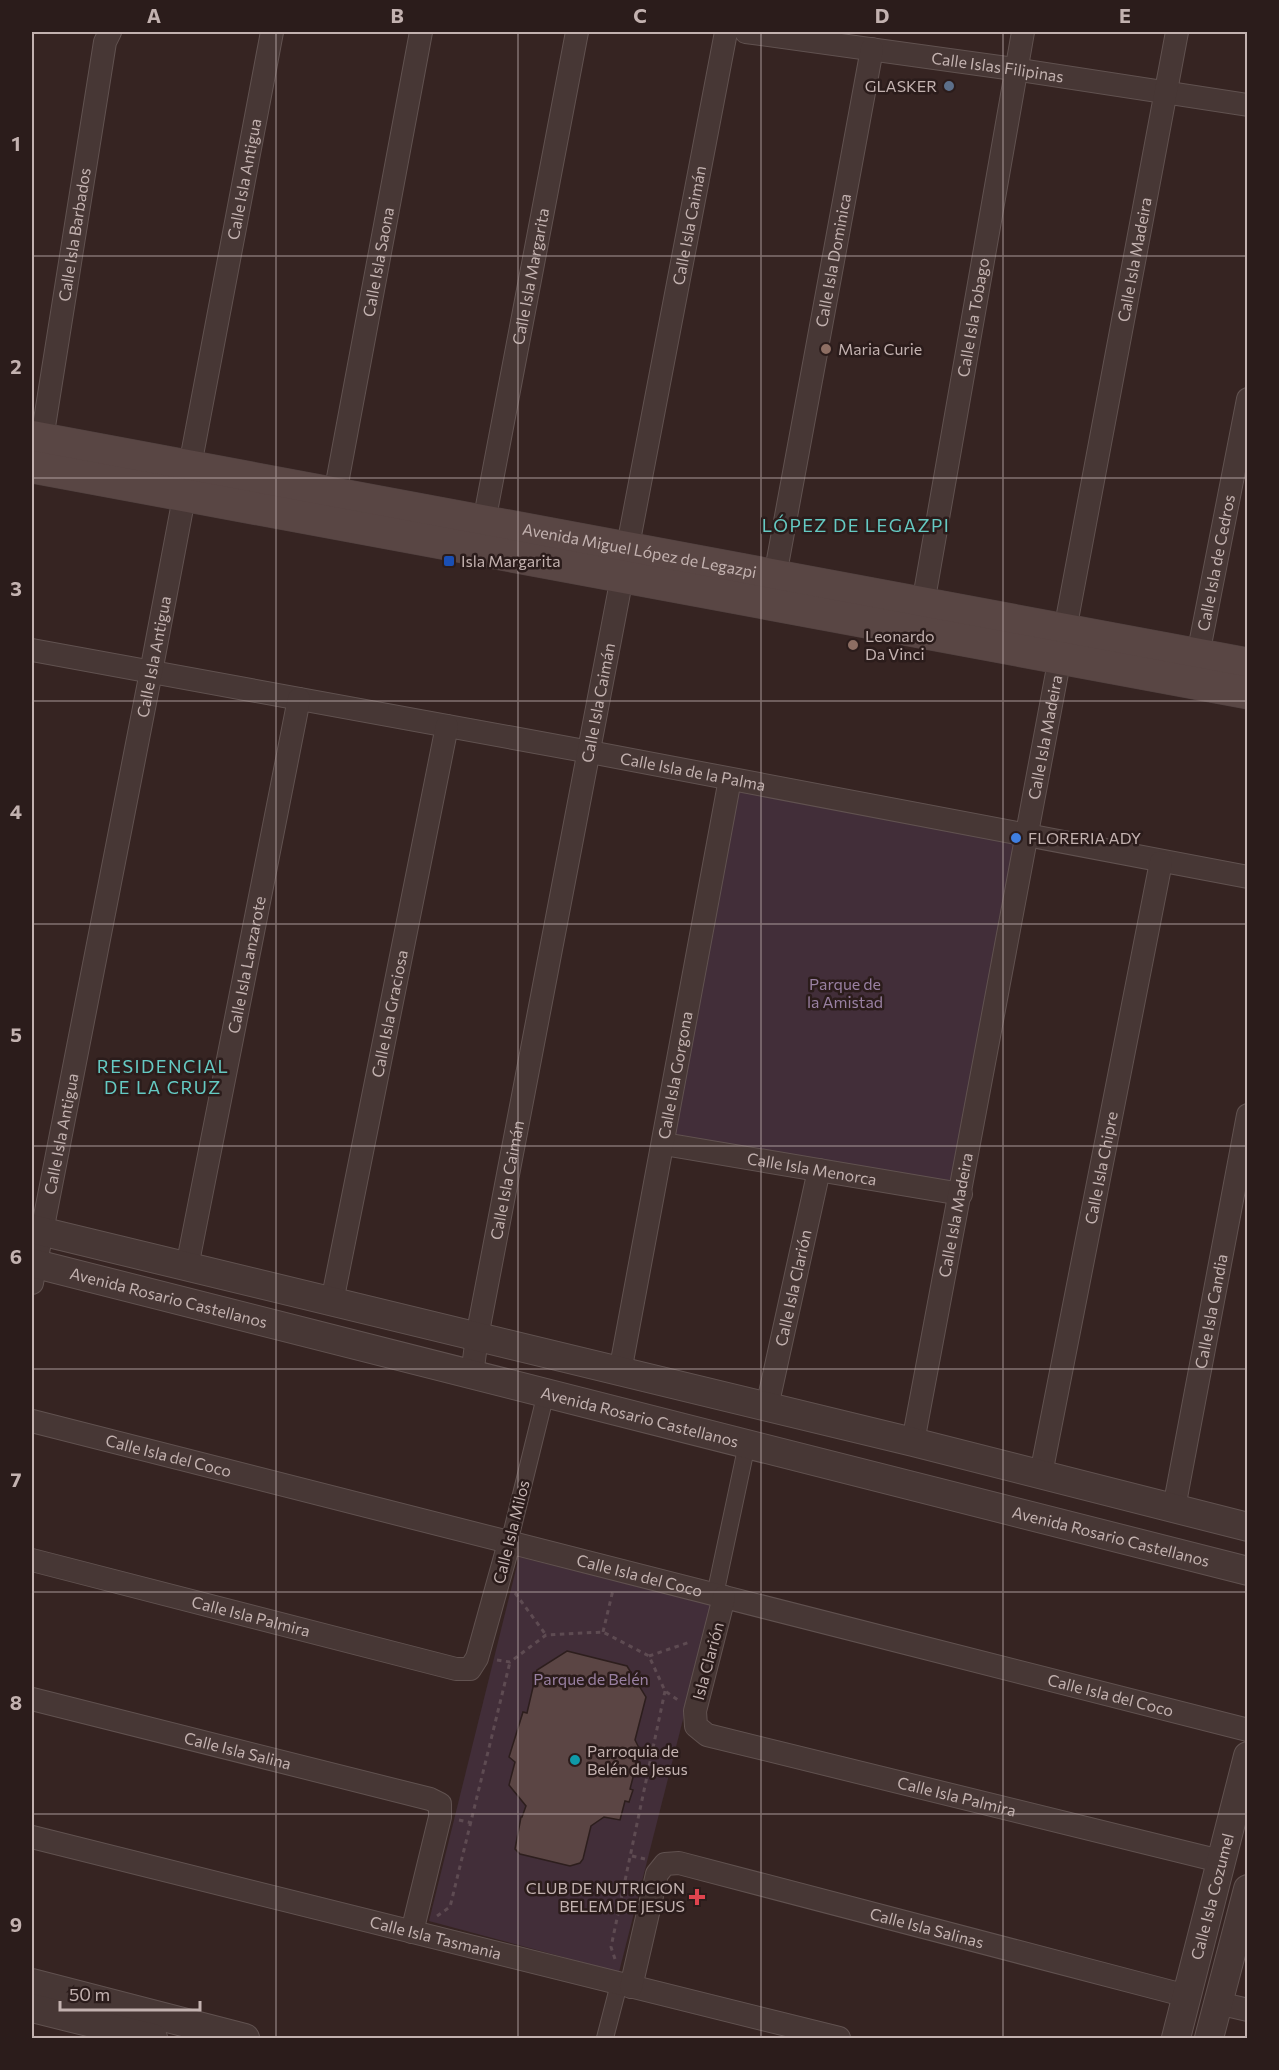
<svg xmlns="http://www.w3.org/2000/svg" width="1279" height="2070" viewBox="0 0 1279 2070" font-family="Commissioner,sans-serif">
	<rect width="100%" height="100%" fill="#362422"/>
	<!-- green -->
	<g fill="#422e39">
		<path d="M 736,787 L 1019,841 L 956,1186 L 672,1138 Z"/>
		<path d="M 519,1557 L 712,1605 L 619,1972 L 429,1921 Z"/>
	</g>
	<!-- building -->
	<path fill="#5b4544" stroke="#2d1e1d" stroke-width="1.5" d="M 567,1651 L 627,1666 L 646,1697 L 635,1740 L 640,1750 L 630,1789 L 633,1790 L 629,1802 L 625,1801 L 620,1820 L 604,1817 L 591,1826 L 583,1859 L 580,1863 L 570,1866 L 520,1854 L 515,1849 L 521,1817 L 522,1817 L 526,1806 L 509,1785 L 515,1762 L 509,1757 L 523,1712 L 527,1713 L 537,1670 Z"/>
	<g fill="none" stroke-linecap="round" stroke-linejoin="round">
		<defs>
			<g id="pedestrian">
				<path d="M 509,1543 L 546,1393"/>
				<path d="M 715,1595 L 747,1444"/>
				<path d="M 605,2038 L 619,1984"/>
			</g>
			<g id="minor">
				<path id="s1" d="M 746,32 L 1014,69 L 1248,105"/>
				<path id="s2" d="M 42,439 L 105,42 L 110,32"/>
				<path id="s3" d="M 335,494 L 421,32"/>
				<path id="s4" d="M 484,522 L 577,32"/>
				<path id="s5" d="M 775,576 L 872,49"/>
				<path id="s6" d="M 923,604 L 1023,32"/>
				<path id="s7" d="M 32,650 L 590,752 L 1248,877"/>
				<path id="s8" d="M 1198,655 L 1248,399"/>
				<path id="s9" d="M 664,1144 L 961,1194"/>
				<path id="s10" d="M 187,1267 L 299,699"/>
				<path id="s11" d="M 32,1283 L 151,672 L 272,32"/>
				<path id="s12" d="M 332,1302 L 447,726"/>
				<path id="s13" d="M 620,1372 L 730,779"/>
				<path id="s14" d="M 472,1375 L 477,1337 L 726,32"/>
				<path id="s15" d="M 767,1407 L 819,1170"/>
				<path id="s16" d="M 32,1421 L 1248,1730"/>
				<path id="s17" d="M 913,1442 L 1177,32"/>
				<path id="s18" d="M 1041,1474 L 1161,862"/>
				<path id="s19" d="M 1174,1508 L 1248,1115"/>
				<path id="s20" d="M 32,1560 L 456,1669 L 470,1669 L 477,1658 L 509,1543"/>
				<path id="s21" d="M 724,1597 L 695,1711 L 696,1726 L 707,1735 L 1220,1861"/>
				<path id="s22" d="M 32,1699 L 430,1799 L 440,1804 L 440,1817 L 412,1932"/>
				<path id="s23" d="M 32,1837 L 839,2038"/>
				<path id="s24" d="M 631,1987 L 657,1874 L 665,1864 L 679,1863 L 1187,1996"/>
				<path d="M 1218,2003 L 1248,2010"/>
			</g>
			<g id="tertiary">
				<path d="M 32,1229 L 913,1442 L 1248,1527"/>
				<path id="s25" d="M 32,1263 L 1248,1571"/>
				<path d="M 32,1983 L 245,2038"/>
				<path d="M 32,2008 L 153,2038"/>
				<path id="s26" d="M 1176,2038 L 1248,1756"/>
				<path d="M 1209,2038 L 1248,1889"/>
			</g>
			<g id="secondary">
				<path id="s27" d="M 32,437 L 1248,664"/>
				<path d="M 32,467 L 1248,693"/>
			</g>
		</defs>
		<!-- pedestrian casing -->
		<use href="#pedestrian" stroke="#615250" stroke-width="18"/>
		<!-- minor casing -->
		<use href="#minor" stroke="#615250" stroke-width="24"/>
		<!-- tertiary casing -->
		<use href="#tertiary" stroke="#615250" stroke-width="30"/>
		<!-- secondary casing -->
		<use href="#secondary" stroke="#50403f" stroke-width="33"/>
		<!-- path -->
		<g stroke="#5e4b52" stroke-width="3" stroke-dasharray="4.5 4.5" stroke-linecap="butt">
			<path d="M 515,1593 L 546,1635"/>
			<path d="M 603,1632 L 613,1590"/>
			<path d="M 649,1656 L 690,1642"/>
			<path d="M 497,1660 L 510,1662 L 546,1635 L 603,1632 L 649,1656 L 665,1691 L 678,1700"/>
			<path d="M 459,1820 L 472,1823"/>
			<path d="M 632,1856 L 645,1859"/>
			<path d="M 437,1916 L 450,1907 L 510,1662"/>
			<path d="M 615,1959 L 611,1947 L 665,1691"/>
		</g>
		<!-- pedestrian -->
		<use href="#pedestrian" stroke="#473735" stroke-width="16"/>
		<!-- minor -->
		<use href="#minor" stroke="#473735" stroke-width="22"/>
		<!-- tertiary -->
		<use href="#tertiary" stroke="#473735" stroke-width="28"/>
		<!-- secondary -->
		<use href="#secondary" stroke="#594644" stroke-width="32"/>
	</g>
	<!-- grid -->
	<path fill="none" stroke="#c3b2b0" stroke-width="1.5" stroke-opacity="0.55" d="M 276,32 L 276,2038M 518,32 L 518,2038M 761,32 L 761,2038M 1003,32 L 1003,2038M 32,256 L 1248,256M 32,478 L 1248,478M 32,701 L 1248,701M 32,924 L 1248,924M 32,1146 L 1248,1146M 32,1369 L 1248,1369M 32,1592 L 1248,1592M 32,1814 L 1248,1814"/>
	<!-- markers -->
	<circle fill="#5c6f8a" stroke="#2b1c1b" stroke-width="2" cx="949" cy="86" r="6"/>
	<g fill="#8d6e63" stroke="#2b1c1b" stroke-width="2">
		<circle cx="826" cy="349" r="6"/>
		<circle cx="853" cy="645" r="6"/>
	</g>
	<rect fill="#1a4fb4" stroke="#2b1c1b" stroke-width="2" x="443" y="555" width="12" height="12" rx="3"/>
	<circle fill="#3f7fe0" stroke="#2b1c1b" stroke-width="2" cx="1016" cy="838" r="6"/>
	<circle fill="#0f9aa8" stroke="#2b1c1b" stroke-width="2" cx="575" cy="1760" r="6"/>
	<path fill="#e0444e" stroke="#2b1c1b" stroke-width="2" d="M694 1888h6v6h6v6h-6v6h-6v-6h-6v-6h6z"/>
	<g text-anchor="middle" stroke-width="5" stroke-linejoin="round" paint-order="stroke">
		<!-- street labels -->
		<g font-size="16" fill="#c3b2b0" stroke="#2b1c1b">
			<text dy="6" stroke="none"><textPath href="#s1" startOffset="254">Calle Islas Filipinas</textPath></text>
			<text dy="6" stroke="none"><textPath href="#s11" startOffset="1124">Calle Isla Antigua</textPath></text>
			<text dy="6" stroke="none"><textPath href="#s14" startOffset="1170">Calle Isla Caimán</textPath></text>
			<text dy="6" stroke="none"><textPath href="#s2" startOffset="207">Calle Isla Barbados</textPath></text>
			<text dy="6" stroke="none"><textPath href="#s17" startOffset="1203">Calle Isla Madeira</textPath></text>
			<text dy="6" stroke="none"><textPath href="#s5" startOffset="321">Calle Isla Dominica</textPath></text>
			<text dy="6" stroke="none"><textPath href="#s3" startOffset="236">Calle Isla Saona</textPath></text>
			<text dy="6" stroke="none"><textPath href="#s4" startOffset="250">Calle Isla Margarita</textPath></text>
			<text dy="6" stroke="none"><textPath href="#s6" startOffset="291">Calle Isla Tobago</textPath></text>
			<text dy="6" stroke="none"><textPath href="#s27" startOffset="618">Avenida Miguel López de Legazpi</textPath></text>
			<text dy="6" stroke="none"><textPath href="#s8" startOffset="94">Calle Isla de Cedros</textPath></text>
			<text dy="6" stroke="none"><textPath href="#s11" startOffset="638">Calle Isla Antigua</textPath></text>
			<text dy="6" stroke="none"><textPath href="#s14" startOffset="684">Calle Isla Caimán</textPath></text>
			<text dy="6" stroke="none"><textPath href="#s17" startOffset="717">Calle Isla Madeira</textPath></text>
			<text dy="6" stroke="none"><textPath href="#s7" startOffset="672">Calle Isla de la Palma</textPath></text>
			<text dy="6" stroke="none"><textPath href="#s10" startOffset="308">Calle Isla Lanzarote</textPath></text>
			<text dy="6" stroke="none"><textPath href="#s12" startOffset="294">Calle Isla Graciosa</textPath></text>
			<text dy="6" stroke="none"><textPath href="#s13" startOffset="302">Calle Isla Gorgona</textPath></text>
			<text dy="6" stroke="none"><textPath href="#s11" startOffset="152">Calle Isla Antigua</textPath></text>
			<text dy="6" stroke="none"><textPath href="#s18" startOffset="312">Calle Isla Chipre</textPath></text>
			<text dy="6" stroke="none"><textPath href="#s9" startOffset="150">Calle Isla Menorca</textPath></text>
			<text dy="6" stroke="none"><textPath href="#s14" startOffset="198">Calle Isla Caimán</textPath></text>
			<text dy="6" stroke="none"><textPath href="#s17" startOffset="231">Calle Isla Madeira</textPath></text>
			<text dy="6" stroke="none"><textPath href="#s15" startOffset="122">Calle Isla Clarión</textPath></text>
			<text dy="6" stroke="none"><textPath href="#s25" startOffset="141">Avenida Rosario Castellanos</textPath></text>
			<text dy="6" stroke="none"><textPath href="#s19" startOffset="200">Calle Isla Candia</textPath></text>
			<text dy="6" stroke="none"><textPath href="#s25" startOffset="627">Avenida Rosario Castellanos</textPath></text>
			<text dy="6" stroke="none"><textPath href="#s16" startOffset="141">Calle Isla del Coco</textPath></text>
			<text transform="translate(511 1532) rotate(-76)" y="6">Calle Isla Milos</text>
			<text dy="6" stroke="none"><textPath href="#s25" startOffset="1113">Avenida Rosario Castellanos</textPath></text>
			<text dy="6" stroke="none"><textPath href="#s16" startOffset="627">Calle Isla del Coco</textPath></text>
			<text dy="6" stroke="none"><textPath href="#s20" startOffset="226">Calle Isla Palmira</textPath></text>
			<text transform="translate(708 1661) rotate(-75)" y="6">Isla Clarión</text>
			<text dy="6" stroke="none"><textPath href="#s16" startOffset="1113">Calle Isla del Coco</textPath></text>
			<text dy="6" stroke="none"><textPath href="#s22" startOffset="212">Calle Isla Salina</textPath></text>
			<text dy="6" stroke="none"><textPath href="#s21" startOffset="404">Calle Isla Palmira</textPath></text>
			<text dy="6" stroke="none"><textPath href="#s26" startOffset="146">Calle Isla Cozumel</textPath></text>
			<text dy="6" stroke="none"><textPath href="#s24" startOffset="399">Calle Isla Salinas</textPath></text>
			<text dy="6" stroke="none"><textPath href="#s23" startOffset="416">Calle Isla Tasmania</textPath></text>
		</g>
		<!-- poi labels -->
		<g font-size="16" fill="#c3b2b0" stroke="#2b1c1b" text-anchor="start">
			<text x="937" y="92" text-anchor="end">GLASKER</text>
			<text x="838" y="355">Maria Curie</text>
			<text x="461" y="567">Isla Margarita</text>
			<text x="865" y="642">Leonardo<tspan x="865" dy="18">Da Vinci</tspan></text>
			<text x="1028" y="844">FLORERIA ADY</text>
			<text x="587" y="1757">Parroquia de<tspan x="587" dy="18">Belén de Jesus</tspan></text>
			<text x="685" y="1894" text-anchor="end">CLUB DE NUTRICION<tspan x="685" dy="18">BELEM DE JESUS</tspan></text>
		</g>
		<!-- park labels -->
		<g font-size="16" fill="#9980a2" stroke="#2b1c1b">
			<text x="845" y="990">Parque de<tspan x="845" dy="18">la Amistad</tspan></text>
			<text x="591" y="1685">Parque de Belén</text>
		</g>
		<!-- neighbourhood labels -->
		<g font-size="18" letter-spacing="1.5" fill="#65cac3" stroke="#2b1c1b">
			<text x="856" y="532">LÓPEZ DE LEGAZPI</text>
			<text x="163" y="1073">RESIDENCIAL<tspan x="163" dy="21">DE LA CRUZ</tspan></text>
		</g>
	</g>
	<!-- border -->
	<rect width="1279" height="2070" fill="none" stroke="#2b1c1b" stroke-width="66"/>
	<!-- scale -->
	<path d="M60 2001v9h140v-9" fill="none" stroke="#c3b2b0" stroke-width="3"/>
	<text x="69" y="2001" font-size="18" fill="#c3b2b0" stroke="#2b1c1b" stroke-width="4.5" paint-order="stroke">50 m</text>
	<rect x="33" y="33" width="1213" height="2004" fill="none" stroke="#c3b2b0" stroke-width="2"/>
	<g font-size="20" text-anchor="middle" font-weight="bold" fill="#c3b2b0">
		<text x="154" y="23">A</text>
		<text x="397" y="23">B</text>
		<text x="640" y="23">C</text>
		<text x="882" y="23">D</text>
		<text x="1125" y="23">E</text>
		<text x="16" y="151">1</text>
		<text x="16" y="374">2</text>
		<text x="16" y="596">3</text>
		<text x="16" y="819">4</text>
		<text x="16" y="1042">5</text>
		<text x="16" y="1264">6</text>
		<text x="16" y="1487">7</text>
		<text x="16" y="1710">8</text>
		<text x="16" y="1932">9</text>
	</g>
</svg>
